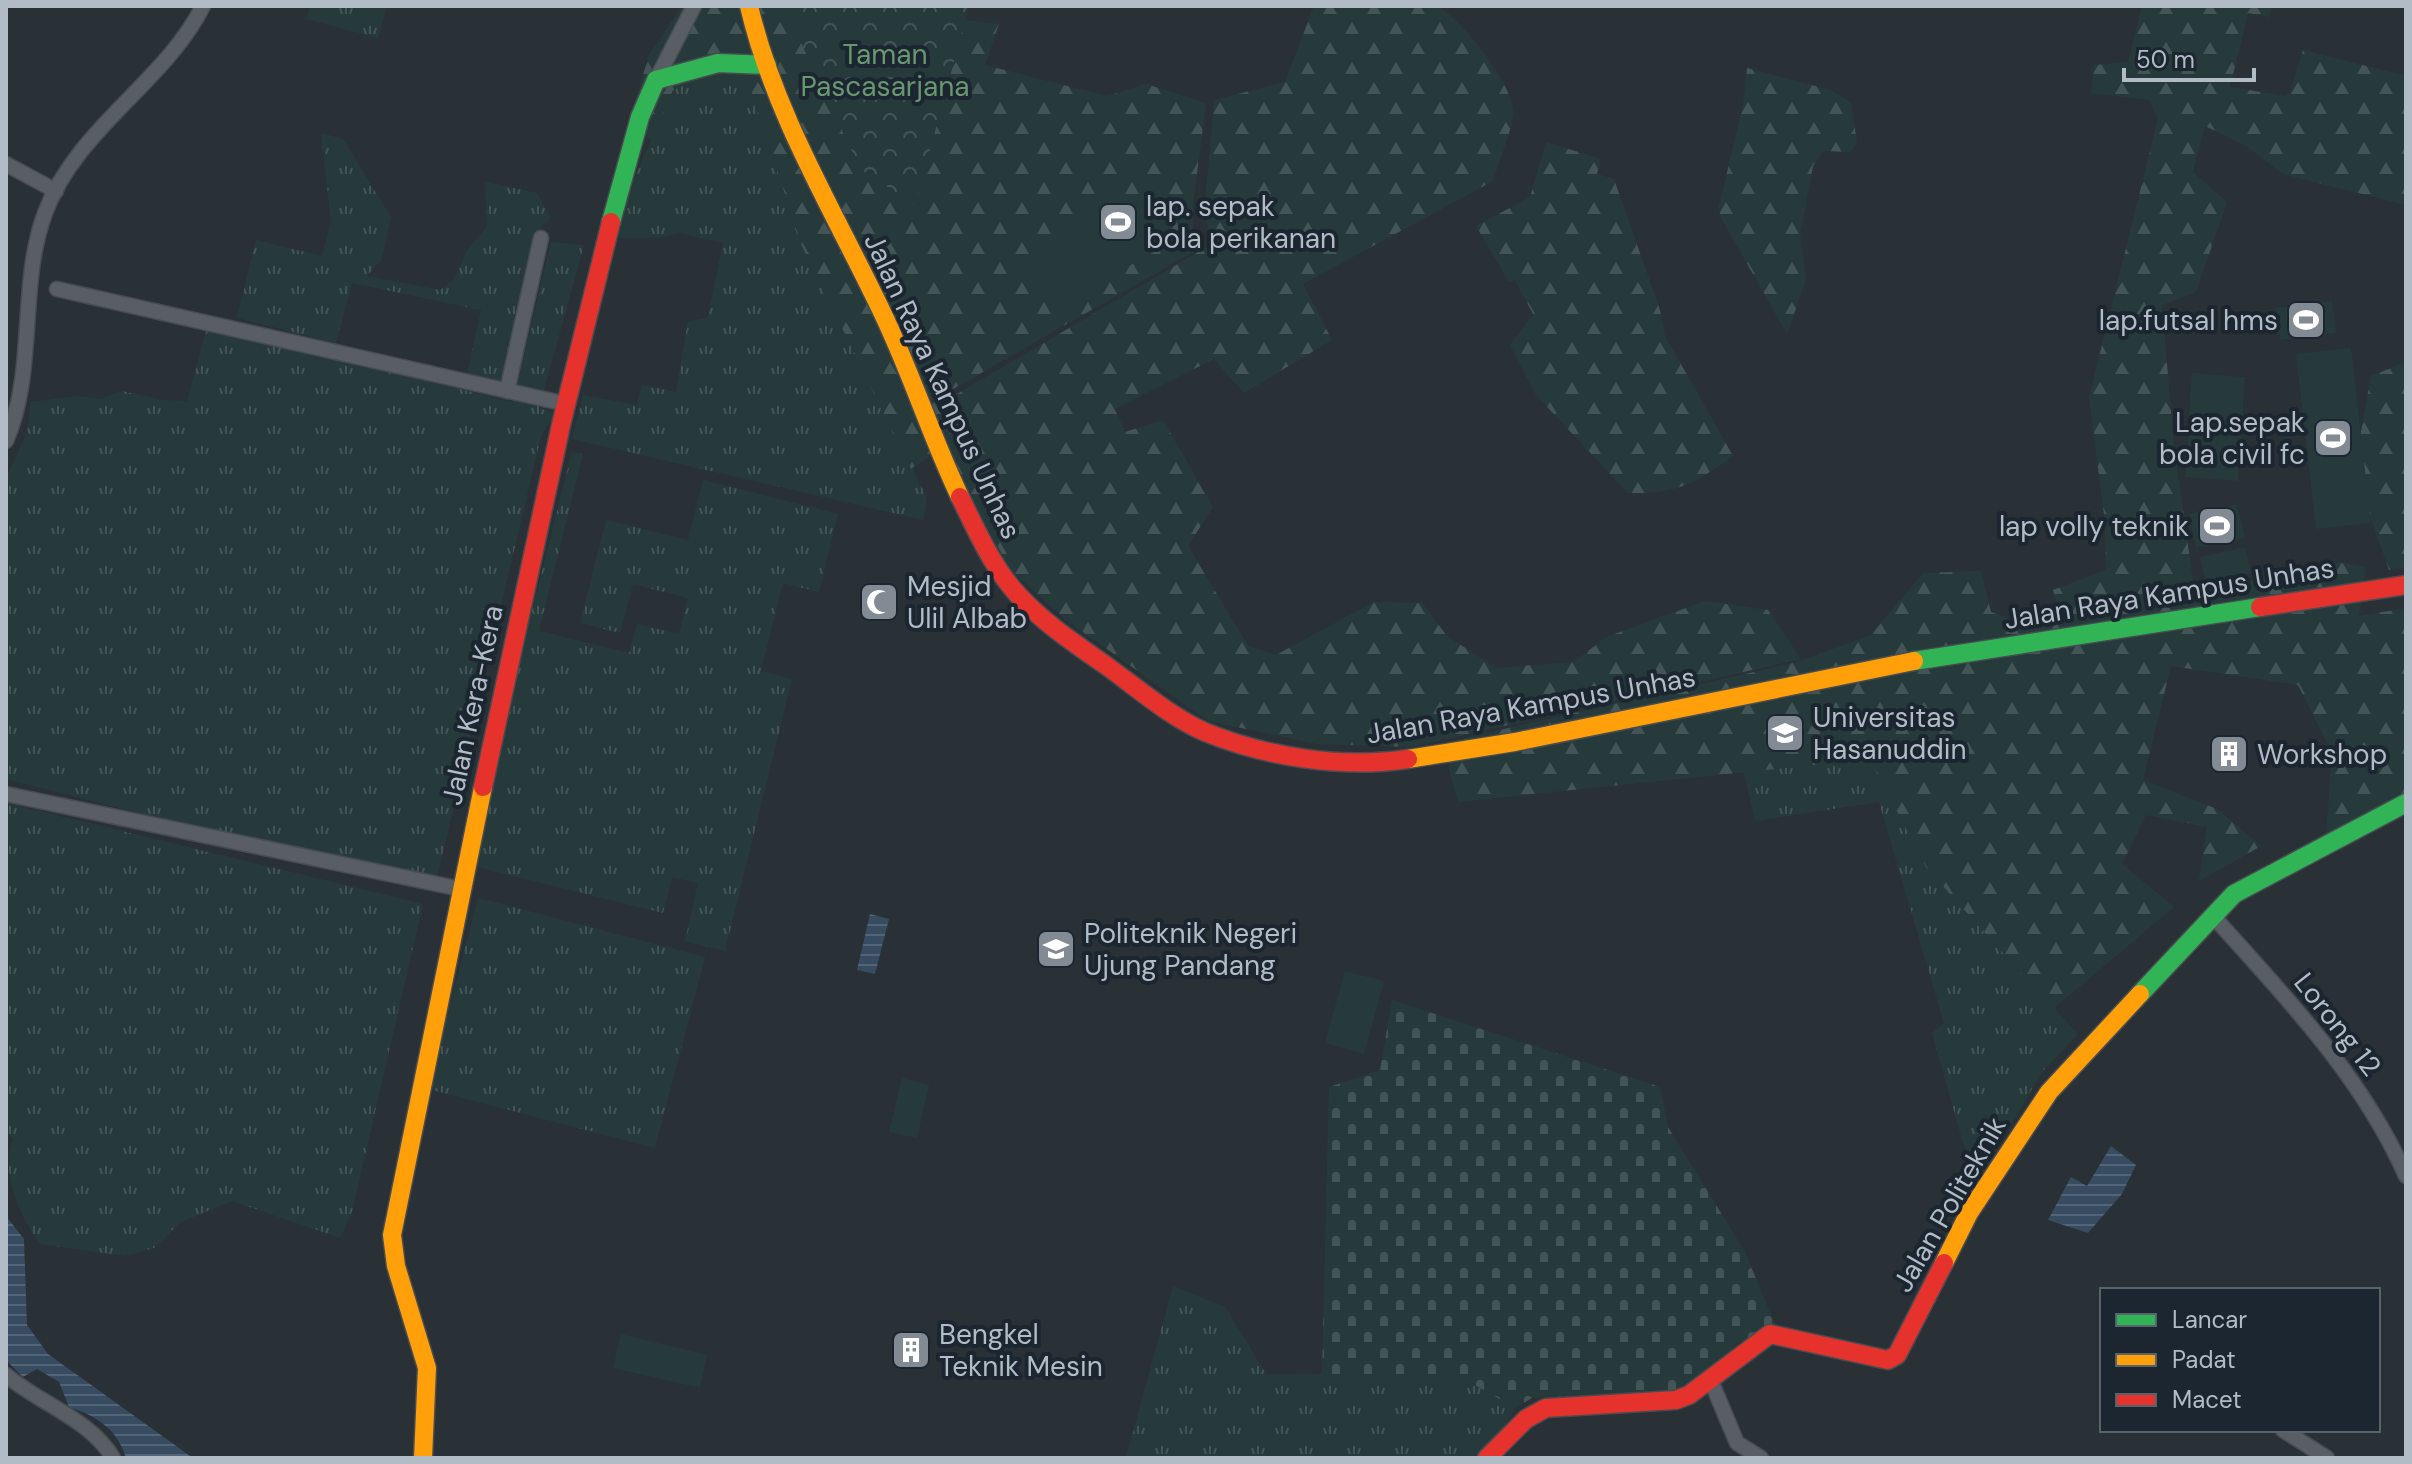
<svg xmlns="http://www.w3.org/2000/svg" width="2412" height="1464" viewBox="0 0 2412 1464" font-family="'DM Sans',sans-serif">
	<defs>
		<pattern id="grass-tufts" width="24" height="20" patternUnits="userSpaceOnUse" patternTransform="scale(2)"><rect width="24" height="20" fill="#263a3c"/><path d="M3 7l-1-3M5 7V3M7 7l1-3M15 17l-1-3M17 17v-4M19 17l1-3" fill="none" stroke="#435557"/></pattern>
		<pattern id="forest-firs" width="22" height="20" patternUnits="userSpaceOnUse" patternTransform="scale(2)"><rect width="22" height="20" fill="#263a3c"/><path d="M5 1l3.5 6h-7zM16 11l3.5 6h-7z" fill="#435557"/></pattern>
		<pattern id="cemetery-stones" width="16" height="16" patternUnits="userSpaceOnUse" patternTransform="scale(2)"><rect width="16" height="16" fill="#263a3c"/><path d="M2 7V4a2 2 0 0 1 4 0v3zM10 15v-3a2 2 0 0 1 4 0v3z" fill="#435557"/></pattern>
		<pattern id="park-crowns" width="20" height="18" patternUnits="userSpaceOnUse" patternTransform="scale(2)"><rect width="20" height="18" fill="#263a3c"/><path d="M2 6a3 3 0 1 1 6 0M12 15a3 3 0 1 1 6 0" fill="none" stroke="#435557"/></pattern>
		<pattern id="water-rules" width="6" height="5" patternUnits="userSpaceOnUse" patternTransform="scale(2)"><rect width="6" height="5" fill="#374c61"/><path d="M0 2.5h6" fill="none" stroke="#526476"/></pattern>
	</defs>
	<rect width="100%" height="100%" fill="#293036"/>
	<!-- grass -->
	<g fill="url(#grass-tufts)">
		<path d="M 310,6 L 387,6 L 378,38 L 307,19 Z"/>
		<path d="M 714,73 L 747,78 L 802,246 L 927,498 L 923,520 L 572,439 L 583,395 L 636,405 L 643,385 L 676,392 L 688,321 L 708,318 L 723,243 L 680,233 L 658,238 L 617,238 L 626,197 L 673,90 Z"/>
		<path d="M 321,133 L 343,139 L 391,217 L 382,259 L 367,276 L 440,290 L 455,279 L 466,252 L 487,226 L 485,182 L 537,193 L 551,218 L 535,234 L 503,381 L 467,374 L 481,310 L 352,283 L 336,343 L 237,318 L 256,240 L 322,256 L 331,222 Z"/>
		<path d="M 551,242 L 584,245 L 539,408 L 555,413 L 541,436 L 437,878 L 226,835 L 6,779 L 6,478 L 27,433 L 31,402 L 77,396 L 101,399 L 122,391 L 162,400 L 187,401 L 207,328 L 513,402 Z"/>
		<path d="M 572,452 L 583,454 L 539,631 L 629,653 L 637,624 L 679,634 L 688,598 L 633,584 L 620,633 L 580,623 L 606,520 L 688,540 L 703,480 L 838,514 L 819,592 L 783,583 L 761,671 L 792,679 L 725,951 L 685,941 L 698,883 L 672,877 L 663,913 L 468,865 Z"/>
		<path d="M 1871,759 L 1926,867 L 2078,1034 L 2042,1072 L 1975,1185 L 1932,1033 L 1944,1023 L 1879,802 L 1755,821 L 1744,772 Z"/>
		<path d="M 6,803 L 423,904 L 352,1212 L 340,1238 L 232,1201 L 181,1222 L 154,1248 L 124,1256 L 40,1244 C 20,1215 0,1175 13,1139 L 6,1131 Z"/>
		<path d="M 478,898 L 705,957 L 655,1148 L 428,1089 Z"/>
		<path d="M 1173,1286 L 1225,1307 L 1266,1374 L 1456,1374 L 1515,1408 L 1497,1440 L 1479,1458 L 1126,1458 Z"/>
	</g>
	<!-- forest -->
	<g fill="url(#forest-firs)">
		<path d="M 682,6 L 791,6 L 800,40 L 860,169 L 915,204 L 965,20 L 999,24 L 985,65 L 1107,96 L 1146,84 L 1206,103 L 1193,205 L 1193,252 L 946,393 L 950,398 L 1210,245 L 1205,206 L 1214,100 L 1285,82 L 1314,6 L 1437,6 C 1462,20 1516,86 1513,115 C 1510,137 1499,160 1493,181 L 1303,284 L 1332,340 L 1244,393 L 1214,359 L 1115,409 L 1125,432 L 1163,420 L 1213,507 L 1188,546 L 1248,646 L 1276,655 L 1374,602 L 1422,603 L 1447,636 L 1496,668 L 1574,662 L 1606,637 L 1705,601 L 1768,610 L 1801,659 L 1411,747 L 1317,744 L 1208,721 L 1066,620 L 1011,570 L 965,489 L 946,446 L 911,469 L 802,246 L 747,78 L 714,73 L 673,90 L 652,139 L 627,128 L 649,55 Z"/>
		<path d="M 2142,6 L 2272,6 L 2269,17 L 2248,13 L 2230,87 L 2285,96 L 2290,93 L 2303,50 L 2406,76 L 2406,205 L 2283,174 L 2246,146 L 2205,126 L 2193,172 L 2227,202 L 2196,292 L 2162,305 L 2174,446 L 2195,595 L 2329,561 L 2366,567 L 2359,616 L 2406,608 L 2406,797 L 2326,838 L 2332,752 L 2298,685 L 2171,666 L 2143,780 L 2217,809 L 2261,846 L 2199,881 L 2207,827 L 2146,815 L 2122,864 L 2174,907 L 2053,1009 L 1926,867 L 1870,759 L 1458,802 L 1449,770 L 1448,742 L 1797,662 L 1871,635 L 1923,573 L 1981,571 L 1991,612 L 2018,621 L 2060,615 L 2053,590 L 2106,570 L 2105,523 L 2089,397 L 2158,119 L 2149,100 L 2091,93 L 2094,65 L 2128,62 Z"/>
		<path d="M 1747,68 L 1830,90 L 1851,102 L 1857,142 L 1850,152 L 1823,151 L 1813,166 L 1800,235 L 1806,280 L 1787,334 L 1720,216 L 1719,206 L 1743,105 Z"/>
		<path d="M 1546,142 L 1601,159 L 1597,174 L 1614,179 L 1660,310 L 1665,336 L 1733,456 C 1695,484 1676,494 1628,493 L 1536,395 L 1510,345 L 1533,314 L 1515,280 L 1509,282 L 1476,226 L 1530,197 Z"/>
		<path d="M 2406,362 L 2406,568 L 2389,570 L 2354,471 L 2371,376 Z"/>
	</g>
	<!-- cemetery -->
	<path fill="url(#cemetery-stones)" d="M 1392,1000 L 1660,1087 L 1668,1127 L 1745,1252 L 1776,1327 L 1735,1344 L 1721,1362 L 1677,1391 L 1532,1398 L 1515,1408 L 1456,1374 L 1322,1374 L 1329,1087 L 1380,1070 Z"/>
	<!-- park -->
	<path fill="url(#park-crowns)" d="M 791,6 L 969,6 L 915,205 L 860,169 L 800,40 Z"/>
	<!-- pitch -->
	<g fill="#263a3c">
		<path d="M 1142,193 L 1154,252 L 1051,309 L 1023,258 Z"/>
		<path d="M 2332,301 L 2336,333 L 2280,340 L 2276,308 Z"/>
		<path d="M 2351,348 L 2371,523 L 2316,529 L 2296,354 Z"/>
		<path d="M 2192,373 L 2245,377 L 2238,481 L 2185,477 Z"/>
		<path d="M 2237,504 L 2245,538 L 2196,548 L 2189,514 Z"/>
		<path d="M 2245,547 L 2251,573 L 2206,584 L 2200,557 Z"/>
		<path d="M 1345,971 L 1384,981 L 1364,1054 L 1325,1043 Z"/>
		<path d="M 902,1078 L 929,1085 L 917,1138 L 889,1132 Z"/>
		<path d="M 621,1334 L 707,1355 L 700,1388 L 613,1368 Z"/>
	</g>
	<!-- water -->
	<g fill="url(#water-rules)">
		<path d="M 870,914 L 889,919 L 875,974 L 857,970 Z"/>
		<path d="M 2111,1146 L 2136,1165 L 2122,1194 L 2088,1233 L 2048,1220 L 2071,1177 L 2087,1186 Z"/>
		<path d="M 6,1216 L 24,1239 L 27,1325 L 48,1354 L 193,1458 L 126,1458 C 117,1428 96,1416 69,1407 L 59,1382 L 37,1369 L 23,1377 L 6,1360 Z"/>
	</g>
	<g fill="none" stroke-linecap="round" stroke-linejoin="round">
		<defs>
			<g id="street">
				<path d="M 656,80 L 694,6"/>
				<path d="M 6,164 L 56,191"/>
				<path d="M 57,289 L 566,404"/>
				<path d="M 507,391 L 541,238"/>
				<path d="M 6,441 C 37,369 18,286 45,213 C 76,129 165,82 203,6"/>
				<path d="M 6,794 L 461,889"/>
				<path d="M 2212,915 C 2284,995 2362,1076 2406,1176"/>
				<path d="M 6,1375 C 40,1404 90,1419 113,1458"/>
				<path d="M 1711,1381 L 1737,1443 L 1761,1458"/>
				<path d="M 2283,1430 L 2327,1458"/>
			</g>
			<g id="fast">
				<path d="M 611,222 L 640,117 L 656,80 L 718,63 L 767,65"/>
				<path d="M 1914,661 L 2260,607"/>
				<path d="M 2140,994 L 2234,894 L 2406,803"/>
			</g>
			<g id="slow">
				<path d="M 749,6 C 774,114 835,213 882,312 C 911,372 931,436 960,497"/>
				<path d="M 1408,759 L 1515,742 L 1914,661"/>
				<path d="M 1944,1263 L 1969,1213 L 2049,1092 L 2140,994"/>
				<path d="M 423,1458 L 427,1368 L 396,1266 L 392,1235 L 483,787"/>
			</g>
			<g id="jam">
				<path d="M 960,497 C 977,531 992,567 1019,596 C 1044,623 1074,643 1104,664 C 1136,687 1169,716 1205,732 C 1266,757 1343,769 1408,759"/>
				<path d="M 2260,607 L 2406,585"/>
				<path d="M 483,787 L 561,425 L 611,222"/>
				<path d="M 1487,1458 L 1526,1419 L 1546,1408 L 1676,1400 L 1689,1395 L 1770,1334 L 1888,1360 L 1897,1355 L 1944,1263"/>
			</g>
		</defs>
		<!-- street casing -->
		<use href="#street" stroke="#474c51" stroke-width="17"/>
		<!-- fast casing -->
		<use href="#fast" stroke="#474c51" stroke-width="21"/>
		<!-- slow casing -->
		<use href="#slow" stroke="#474c51" stroke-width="21"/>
		<!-- jam casing -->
		<use href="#jam" stroke="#474c51" stroke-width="21"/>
		<!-- street -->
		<use href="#street" stroke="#595e64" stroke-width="14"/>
		<!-- fast -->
		<use href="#fast" stroke="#30b455" stroke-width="18"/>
		<!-- slow -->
		<use href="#slow" stroke="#ff9f0a" stroke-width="18"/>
		<!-- jam -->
		<use href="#jam" stroke="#e5322d" stroke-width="18"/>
	</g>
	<!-- icons -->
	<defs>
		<symbol id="stadium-square" viewBox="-11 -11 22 22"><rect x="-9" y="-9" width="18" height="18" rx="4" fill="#828b94" stroke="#1c2631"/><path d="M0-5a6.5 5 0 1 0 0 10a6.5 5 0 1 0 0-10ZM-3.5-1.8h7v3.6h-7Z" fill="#fff"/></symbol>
		<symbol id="mosque-square" viewBox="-11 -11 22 22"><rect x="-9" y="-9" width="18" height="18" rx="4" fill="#828b94" stroke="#1c2631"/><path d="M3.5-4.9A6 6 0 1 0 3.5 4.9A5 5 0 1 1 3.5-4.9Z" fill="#fff"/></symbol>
		<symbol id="university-square" viewBox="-11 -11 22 22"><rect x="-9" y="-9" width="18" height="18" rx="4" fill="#828b94" stroke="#1c2631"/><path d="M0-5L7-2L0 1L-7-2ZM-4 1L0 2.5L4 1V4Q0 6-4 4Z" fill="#fff"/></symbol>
		<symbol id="building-square" viewBox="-11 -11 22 22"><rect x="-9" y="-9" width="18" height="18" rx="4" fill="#828b94" stroke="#1c2631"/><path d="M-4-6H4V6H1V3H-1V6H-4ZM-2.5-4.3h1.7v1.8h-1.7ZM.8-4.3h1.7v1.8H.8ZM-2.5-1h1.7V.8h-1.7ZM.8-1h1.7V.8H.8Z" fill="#fff"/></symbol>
	</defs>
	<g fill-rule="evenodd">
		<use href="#stadium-square" x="1096" y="200" width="44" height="44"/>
		<use href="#stadium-square" x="2284" y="298" width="44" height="44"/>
		<use href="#stadium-square" x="2311" y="416" width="44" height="44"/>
		<use href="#stadium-square" x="2195" y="504" width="44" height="44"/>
		<use href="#mosque-square" x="857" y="580" width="44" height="44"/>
		<use href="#university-square" x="1763" y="711" width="44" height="44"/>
		<use href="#building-square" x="2207" y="732" width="44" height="44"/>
		<use href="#university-square" x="1034" y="927" width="44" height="44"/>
		<use href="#building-square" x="889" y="1328" width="44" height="44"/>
	</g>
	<g text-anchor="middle" stroke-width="8" stroke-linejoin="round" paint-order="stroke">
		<!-- park labels -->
		<g font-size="28" fill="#699870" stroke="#1c2631">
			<text x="885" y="64">Taman<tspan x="885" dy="32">Pascasarjana</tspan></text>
		</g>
		<!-- poi labels -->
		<g font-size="28" fill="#b2bcc7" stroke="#1c2631" text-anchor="start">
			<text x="1146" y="216">lap. sepak<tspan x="1146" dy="32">bola perikanan</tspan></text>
			<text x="2278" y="330" text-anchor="end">lap.futsal hms</text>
			<text x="2305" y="432" text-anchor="end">Lap.sepak<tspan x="2305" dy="32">bola civil fc</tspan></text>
			<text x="2189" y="536" text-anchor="end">lap volly teknik</text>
			<text x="907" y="596">Mesjid<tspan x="907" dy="32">Ulil Albab</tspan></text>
			<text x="1813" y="727">Universitas<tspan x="1813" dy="32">Hasanuddin</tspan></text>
			<text x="2257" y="764">Workshop</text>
			<text x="1084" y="943">Politeknik Negeri<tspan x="1084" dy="32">Ujung Pandang</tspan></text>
			<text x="939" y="1344">Bengkel<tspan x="939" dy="32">Teknik Mesin</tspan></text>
		</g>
		<!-- street labels -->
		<g font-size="28" fill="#b2bcc7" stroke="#1c2631">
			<text transform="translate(943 386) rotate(65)" y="10">Jalan Raya Kampus Unhas</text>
			<text transform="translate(2169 593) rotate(-9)" y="10">Jalan Raya Kampus Unhas</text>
			<text transform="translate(472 705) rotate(-78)" y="10">Jalan Kera-Kera</text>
			<text transform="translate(1531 705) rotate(-10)" y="10">Jalan Raya Kampus Unhas</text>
			<text transform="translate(2338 1024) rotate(52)" y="10">Lorong 12</text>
			<text transform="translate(1949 1204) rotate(-60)" y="10">Jalan Politeknik</text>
		</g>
	</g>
	<!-- border -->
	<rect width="2412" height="1464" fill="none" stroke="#b2bcc7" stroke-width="16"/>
	<!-- legend -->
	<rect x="2100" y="1288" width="280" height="144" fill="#1c2631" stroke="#58626d" stroke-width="2"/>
	<rect x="2116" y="1314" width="40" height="12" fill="#30b455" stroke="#58626d" stroke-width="2"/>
	<text x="2172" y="1328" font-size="24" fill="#b2bcc7">Lancar</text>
	<rect x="2116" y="1354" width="40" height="12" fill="#ff9f0a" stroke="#58626d" stroke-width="2"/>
	<text x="2172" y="1368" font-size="24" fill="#b2bcc7">Padat</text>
	<rect x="2116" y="1394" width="40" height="12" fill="#e5322d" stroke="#58626d" stroke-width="2"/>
	<text x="2172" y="1408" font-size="24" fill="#b2bcc7">Macet</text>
	<!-- scale -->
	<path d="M2124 68v12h130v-12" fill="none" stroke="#b2bcc7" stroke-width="4"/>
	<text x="2136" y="68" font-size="24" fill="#b2bcc7" stroke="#1c2631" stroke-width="6" paint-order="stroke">50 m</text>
</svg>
